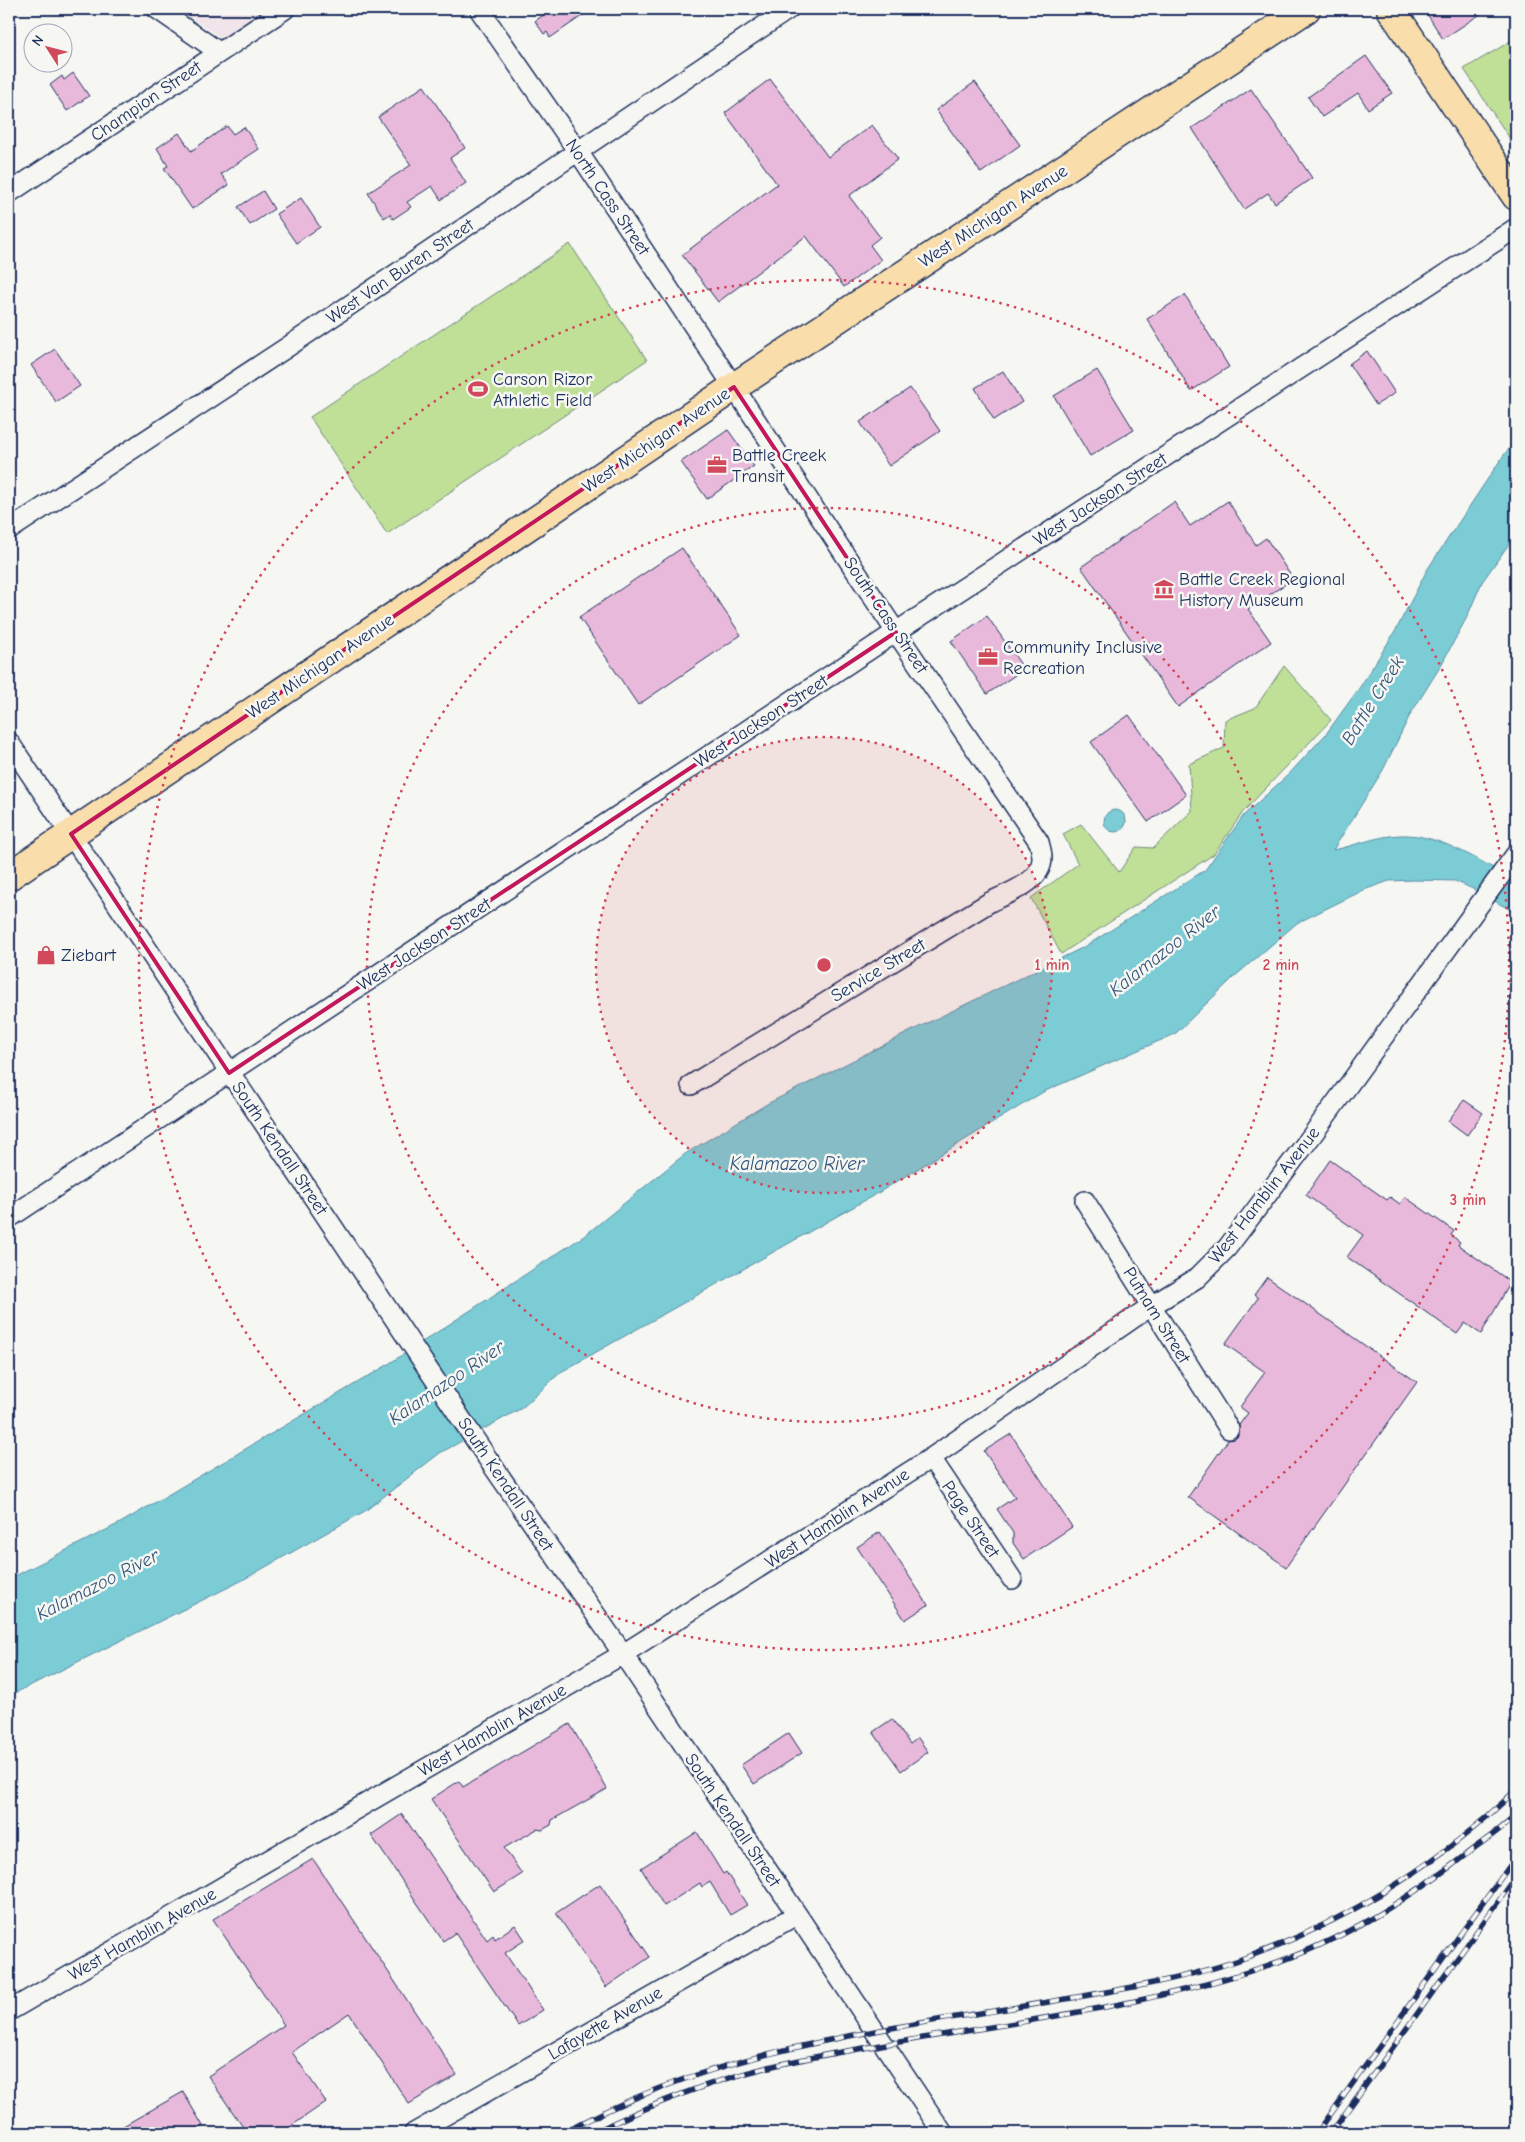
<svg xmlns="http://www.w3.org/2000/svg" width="1525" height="2142" viewBox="0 0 1525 2142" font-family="'Comic Neue',sans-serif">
	<rect width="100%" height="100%" fill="#f6f6f2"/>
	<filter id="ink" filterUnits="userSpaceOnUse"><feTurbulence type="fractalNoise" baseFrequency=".02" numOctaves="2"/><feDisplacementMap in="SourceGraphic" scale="10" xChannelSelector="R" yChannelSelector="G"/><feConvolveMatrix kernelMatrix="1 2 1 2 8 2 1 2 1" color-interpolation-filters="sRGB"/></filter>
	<g filter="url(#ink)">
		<!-- built -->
		<path fill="#f2e4eb" d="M 179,9 L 265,9 L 221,38 Z"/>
		<!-- green -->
		<g fill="#c0e098" stroke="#6e887b">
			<path d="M 1516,38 L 1516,148 L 1464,69 Z"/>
			<path d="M 570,244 L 647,360 L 387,534 L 310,417 Z"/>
			<path d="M 1284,666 L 1331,720 L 1243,812 L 1214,854 L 1061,954 L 1031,898 L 1078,864 L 1063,834 L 1081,824 L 1119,872 L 1136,847 L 1153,848 L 1192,811 L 1189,764 L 1224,748 L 1225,720 L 1255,708 Z"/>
		</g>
		<!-- water -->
		<g fill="#7bccd5" stroke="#558da5">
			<path d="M 1516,440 L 1516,534 L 1482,582 L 1467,617 L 1440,667 L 1410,715 L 1383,770 L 1333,850 C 1355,846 1376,836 1400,835 C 1439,833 1483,863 1516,881 L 1516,913 L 1473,889 L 1455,881 L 1414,880 L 1389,881 L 1364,890 L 1297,923 L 1234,977 L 1175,1034 L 1043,1092 L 878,1193 L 561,1372 L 522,1408 L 440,1453 L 365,1511 L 239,1582 L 9,1696 L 9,1579 L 122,1522 L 384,1367 L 584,1236 L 685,1154 L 767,1104 L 917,1028 L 1086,946 L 1205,870 L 1244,815 L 1289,774 L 1326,734 L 1360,687 L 1396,630 L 1427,570 L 1503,456 Z"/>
			<circle cx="1115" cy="821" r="11"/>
		</g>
		<!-- building -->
		<g fill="#e9b9db" stroke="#1b2f5e">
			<path d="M 541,9 L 592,9 L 550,38 L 547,32 L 544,34 L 535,21 L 545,14 Z"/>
			<path d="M 1424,9 L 1488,9 L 1443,39 Z"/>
			<path d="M 1366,56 L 1392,93 L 1368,109 L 1358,93 L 1322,117 L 1308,97 Z"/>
			<path d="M 73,73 L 89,96 L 67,111 L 50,85 L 62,76 L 64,80 Z"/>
			<path d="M 770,79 L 828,157 L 872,125 L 898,159 L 849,196 L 880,237 L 870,245 L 881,260 L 844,287 L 806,236 L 718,302 L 682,255 L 777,184 L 725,113 Z"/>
			<path d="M 975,82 L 1020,145 L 981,173 L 936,110 Z"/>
			<path d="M 424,86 L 465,148 L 450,158 L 466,183 L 441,200 L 432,186 L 407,202 L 411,207 L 393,219 L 390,214 L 384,218 L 368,193 L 411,165 L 378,117 Z"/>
			<path d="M 1251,89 L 1312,178 L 1275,203 L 1268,193 L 1244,209 L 1192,128 Z"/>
			<path d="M 227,126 L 233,134 L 244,127 L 259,149 L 221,174 L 229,185 L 192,209 L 164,168 L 168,166 L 157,148 L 179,133 L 191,151 Z"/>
			<path d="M 263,191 L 274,209 L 250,225 L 238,207 Z"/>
			<path d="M 301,198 L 320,227 L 296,243 L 276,214 Z"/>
			<path d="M 1185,295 L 1229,367 L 1191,391 L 1147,319 Z"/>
			<path d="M 55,349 L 80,386 L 56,402 L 31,365 Z"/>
			<path d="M 1367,351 L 1395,393 L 1376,405 L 1349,364 Z"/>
			<path d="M 1097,370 L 1134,430 L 1090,456 L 1054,396 Z"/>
			<path d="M 1003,371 L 1022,402 L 994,420 L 975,388 Z"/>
			<path d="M 910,388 L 940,431 L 889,466 L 860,422 Z"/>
			<path d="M 728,430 L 754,466 L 707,499 L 681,462 Z"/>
			<path d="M 1228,501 L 1256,545 L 1266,538 L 1293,579 L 1248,609 L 1271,642 L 1178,707 L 1081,567 L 1174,502 L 1190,526 Z"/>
			<path d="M 682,548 L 741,635 L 638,705 L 579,617 Z"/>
			<path d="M 987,616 L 1024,669 L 987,694 L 951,641 Z"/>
			<path d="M 1129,715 L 1186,795 L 1148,822 L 1091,742 Z"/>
			<path d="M 1464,1100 L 1483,1113 L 1467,1135 L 1448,1121 Z"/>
			<path d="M 1330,1160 L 1387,1200 L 1390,1197 L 1400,1204 L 1405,1197 L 1454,1231 L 1451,1235 L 1460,1242 L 1458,1245 L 1511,1282 L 1481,1334 L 1465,1323 L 1457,1334 L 1347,1257 L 1363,1235 L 1306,1195 Z"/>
			<path d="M 1267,1277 L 1417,1382 L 1286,1567 L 1188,1497 L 1228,1440 L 1235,1439 L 1239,1435 L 1239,1425 L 1248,1413 L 1240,1407 L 1265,1372 L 1225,1344 L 1258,1298 L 1254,1295 Z"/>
			<path d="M 1011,1434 L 1072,1527 L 1024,1559 L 1013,1543 L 1013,1533 L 997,1509 L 1015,1497 L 984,1451 Z"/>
			<path d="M 880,1532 L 928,1605 L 905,1620 L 857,1547 Z"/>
			<path d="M 892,1719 L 910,1744 L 918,1738 L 928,1752 L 901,1771 L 873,1732 Z"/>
			<path d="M 570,1724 L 607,1789 L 552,1820 L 551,1825 L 542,1830 L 537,1829 L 504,1848 L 522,1874 L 494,1892 L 431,1799 L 459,1781 L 463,1787 Z"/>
			<path d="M 789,1733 L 802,1753 L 754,1784 L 741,1765 Z"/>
			<path d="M 402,1814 L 487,1940 L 493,1935 L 495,1939 L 515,1925 L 525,1940 L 505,1953 L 543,2010 L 518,2026 L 455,1933 L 443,1941 L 371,1835 Z"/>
			<path d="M 697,1832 L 723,1874 L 726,1872 L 747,1905 L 730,1915 L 710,1882 L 702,1887 L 700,1883 L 664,1906 L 641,1868 Z"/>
			<path d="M 313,1859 L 457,2075 L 409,2104 L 349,2013 L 292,2052 L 326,2102 L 281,2133 L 247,2133 L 208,2076 L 284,2025 L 213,1919 Z"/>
			<path d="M 600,1884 L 650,1957 L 606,1987 L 556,1913 Z"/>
			<path d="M 183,2092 L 203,2126 L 191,2133 L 111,2133 Z"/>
		</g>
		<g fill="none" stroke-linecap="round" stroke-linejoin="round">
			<defs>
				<g id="minor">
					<path d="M 157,9 L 219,52"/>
					<path d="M 479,9 L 577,150 L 896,632 L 1039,842 C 1040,847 1042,852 1042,857 C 1043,882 1008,893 990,902 L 691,1085"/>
					<path d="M 9,193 L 285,9"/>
					<path d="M 9,530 L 286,348 L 789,9"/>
					<path d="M 9,742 L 490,1462 L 623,1654 L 943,2133"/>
					<path d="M 1085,1201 L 1229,1429"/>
					<path d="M 9,1218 L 896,632 L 1516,228"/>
					<path d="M 931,1458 L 1012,1579"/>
					<path d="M 9,2011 L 623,1654 L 931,1458 L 1151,1306 L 1197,1278 L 1227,1248 L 1313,1134 L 1516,854"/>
					<path d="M 414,2133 L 796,1915"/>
				</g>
				<g id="highway">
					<path d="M 1391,9 L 1516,196"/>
					<path d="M 9,876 L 734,387 L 1306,9"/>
				</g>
			</defs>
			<!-- minor casing -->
			<use href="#minor" stroke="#1b2f5e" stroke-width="22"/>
			<!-- highway casing -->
			<use href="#highway" stroke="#1b2f5e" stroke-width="31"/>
			<!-- minor -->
			<use href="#minor" stroke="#f6f6f2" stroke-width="19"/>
			<!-- highway -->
			<use href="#highway" stroke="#f9deab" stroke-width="28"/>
			<defs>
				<g id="rail">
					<path d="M 564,2133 C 715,2047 892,2029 1060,2000 C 1119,1990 1180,1980 1236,1961 C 1341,1925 1436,1867 1516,1790"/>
					<path d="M 593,2133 C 649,2105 708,2082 769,2067 C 808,2057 848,2051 887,2044 C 1014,2022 1144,2007 1266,1966 C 1339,1943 1414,1896 1473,1849 C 1488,1838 1503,1828 1516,1815"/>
					<path d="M 1317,2133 L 1516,1857"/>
					<path d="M 1331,2133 L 1516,1877"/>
				</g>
			</defs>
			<!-- rail casing -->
			<use href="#rail" stroke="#1b2f5e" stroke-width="5.5"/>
			<!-- rail -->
			<use href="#rail" stroke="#f6f6f2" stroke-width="4" stroke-dasharray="11" stroke-linecap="butt"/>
		</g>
	</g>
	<!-- marked area -->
	<path fill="none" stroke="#c2185b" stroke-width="4" stroke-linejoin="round" d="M 734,387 L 896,632 L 229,1073 L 71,834 Z"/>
	<!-- distance rings -->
	<circle cx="824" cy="965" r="228" fill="#d1495b" fill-opacity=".12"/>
	<g fill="none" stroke="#d1495b" stroke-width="2.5" stroke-dasharray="2.5 5">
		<circle cx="824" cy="965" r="228"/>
		<circle cx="824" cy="965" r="457"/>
		<circle cx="824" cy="965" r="685"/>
	</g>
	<!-- icons -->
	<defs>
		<symbol id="stadium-bare" viewBox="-9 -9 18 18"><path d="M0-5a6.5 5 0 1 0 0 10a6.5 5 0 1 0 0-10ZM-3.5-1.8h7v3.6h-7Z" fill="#d1495b" stroke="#f6f6f2" stroke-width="2.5" paint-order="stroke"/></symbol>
		<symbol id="office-bare" viewBox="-9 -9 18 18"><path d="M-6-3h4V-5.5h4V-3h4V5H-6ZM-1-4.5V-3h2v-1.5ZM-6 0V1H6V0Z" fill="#d1495b" stroke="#f6f6f2" stroke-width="2.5" paint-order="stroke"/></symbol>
		<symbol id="museum-bare" viewBox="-9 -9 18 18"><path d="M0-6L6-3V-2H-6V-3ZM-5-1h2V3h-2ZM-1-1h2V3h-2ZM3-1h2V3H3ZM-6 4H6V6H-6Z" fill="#d1495b" stroke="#f6f6f2" stroke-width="2.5" paint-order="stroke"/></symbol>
		<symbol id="shop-bare" viewBox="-9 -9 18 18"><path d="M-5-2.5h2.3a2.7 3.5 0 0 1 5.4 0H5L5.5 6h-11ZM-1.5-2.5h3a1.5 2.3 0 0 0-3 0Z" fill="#d1495b" stroke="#f6f6f2" stroke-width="2.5" paint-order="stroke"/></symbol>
	</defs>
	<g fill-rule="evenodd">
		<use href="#stadium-bare" x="464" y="375" width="28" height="28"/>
		<use href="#office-bare" x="703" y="451" width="28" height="28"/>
		<use href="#museum-bare" x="1150" y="575" width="28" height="28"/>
		<use href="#office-bare" x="974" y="643" width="28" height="28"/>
		<use href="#shop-bare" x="32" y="941" width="28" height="28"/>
	</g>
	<g text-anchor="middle" stroke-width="5" stroke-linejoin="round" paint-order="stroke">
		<!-- street labels -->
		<g font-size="18" fill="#1b2f5e" stroke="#f6f6f2">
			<text transform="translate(146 101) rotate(-34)" y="6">Champion Street</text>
			<text transform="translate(608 197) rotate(56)" y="6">North Cass Street</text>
			<text transform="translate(993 216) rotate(-33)" y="6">West Michigan Avenue</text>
			<text transform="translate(400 271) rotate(-34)" y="6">West Van Buren Street</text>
			<text transform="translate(656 440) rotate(-34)" y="6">West Michigan Avenue</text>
			<text transform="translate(1100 499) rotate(-33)" y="6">West Jackson Street</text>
			<text transform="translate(886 615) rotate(56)" y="6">South Cass Street</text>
			<text transform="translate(320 666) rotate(-34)" y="6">West Michigan Avenue</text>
			<text transform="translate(761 721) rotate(-33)" y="6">West Jackson Street</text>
			<text transform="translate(424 944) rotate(-33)" y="6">West Jackson Street</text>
			<text transform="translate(878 970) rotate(-31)" y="6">Service Street</text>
			<text transform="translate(280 1148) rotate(56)" y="6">South Kendall Street</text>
			<text transform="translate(1264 1195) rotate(-52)" y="6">West Hamblin Avenue</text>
			<text transform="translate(1157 1315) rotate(58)" y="6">Putnam Street</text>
			<text transform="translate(506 1484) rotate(56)" y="6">South Kendall Street</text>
			<text transform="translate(837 1518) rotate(-33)" y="6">West Hamblin Avenue</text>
			<text transform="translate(971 1519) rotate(56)" y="6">Page Street</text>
			<text transform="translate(492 1730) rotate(-30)" y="6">West Hamblin Avenue</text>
			<text transform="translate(733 1820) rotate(56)" y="6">South Kendall Street</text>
			<text transform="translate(142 1934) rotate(-30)" y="6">West Hamblin Avenue</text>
			<text transform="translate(605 2023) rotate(-30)" y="6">Lafayette Avenue</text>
		</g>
		<!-- poi labels -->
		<g font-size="18" fill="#1b2f5e" stroke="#f6f6f2" text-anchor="start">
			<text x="493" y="385">Carson Rizor<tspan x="493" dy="21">Athletic Field</tspan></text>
			<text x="732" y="461">Battle Creek<tspan x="732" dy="21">Transit</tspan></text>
			<text x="1179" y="585">Battle Creek Regional<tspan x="1179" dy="21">History Museum</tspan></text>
			<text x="1003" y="653">Community Inclusive<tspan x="1003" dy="21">Recreation</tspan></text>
			<text x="61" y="961">Ziebart</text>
		</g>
		<!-- water labels -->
		<g font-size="19" font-style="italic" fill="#33567c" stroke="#f6f6f2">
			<text transform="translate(1372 700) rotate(-58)" y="7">Battle Creek</text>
			<text transform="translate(1164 950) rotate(-38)" y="7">Kalamazoo River</text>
			<text x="797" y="1170">Kalamazoo River</text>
			<text transform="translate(446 1382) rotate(-34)" y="7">Kalamazoo River</text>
			<text transform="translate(97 1584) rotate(-27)" y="7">Kalamazoo River</text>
		</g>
	</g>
	<circle cx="824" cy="965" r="8" fill="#d1495b" stroke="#f6f6f2" stroke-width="2.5"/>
	<g font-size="15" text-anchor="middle" font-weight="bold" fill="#d1495b" stroke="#f6f6f2" stroke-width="5" stroke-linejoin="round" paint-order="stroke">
		<text x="1052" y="970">1 min</text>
		<text x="1281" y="970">2 min</text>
		<text x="1468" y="1205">3 min</text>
	</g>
	<!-- margin -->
	<rect width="1525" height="2142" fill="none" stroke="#f6f6f2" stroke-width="30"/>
	<rect x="15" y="15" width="1495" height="2112" fill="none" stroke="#1b2f5e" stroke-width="2" filter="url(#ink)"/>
	<!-- north arrow -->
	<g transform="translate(48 48) rotate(306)"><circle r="24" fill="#f6f6f2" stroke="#9ea6b7"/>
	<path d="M0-4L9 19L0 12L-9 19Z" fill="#d1495b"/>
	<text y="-8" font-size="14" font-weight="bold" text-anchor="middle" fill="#1b2f5e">N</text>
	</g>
</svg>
